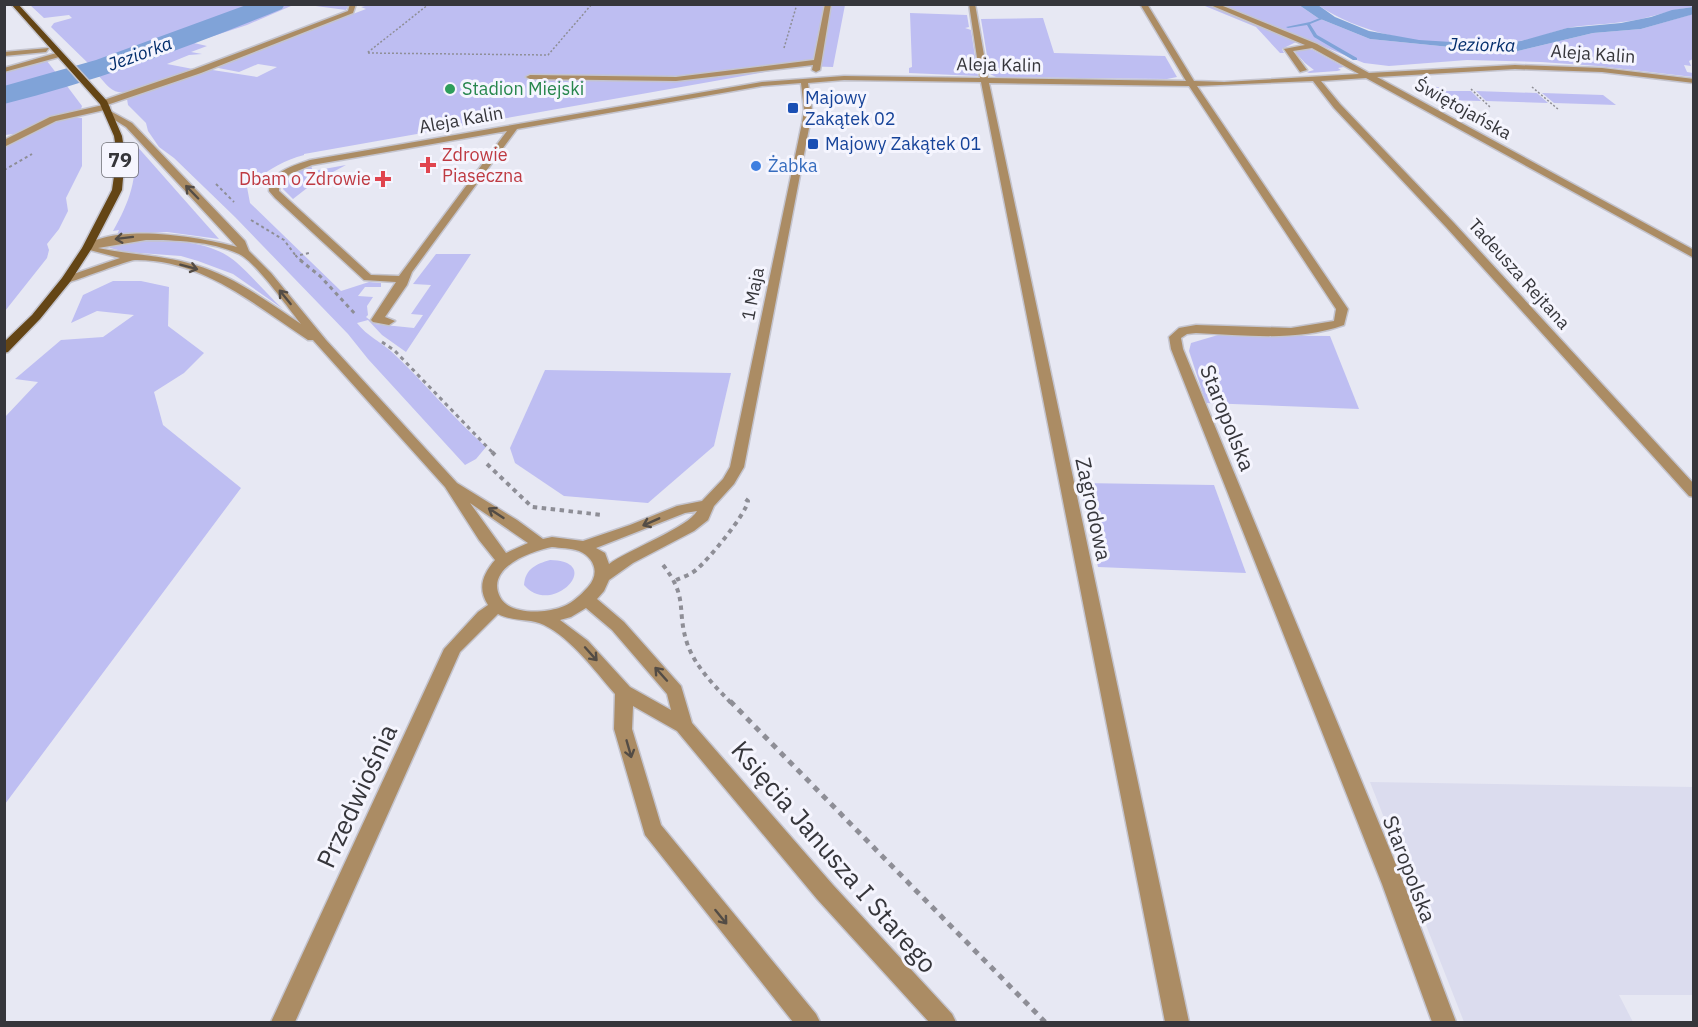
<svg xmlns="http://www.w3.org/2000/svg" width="1698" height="1027" viewBox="0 0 1698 1027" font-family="'IBM Plex Sans',sans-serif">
	<rect width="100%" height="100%" fill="#e7e8f3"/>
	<!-- built -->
	<path fill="#dbdcee" d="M 1370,782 L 1693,787 L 1693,995 L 1619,995 L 1633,1022 L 1464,1022 Z"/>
	<!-- green -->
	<g fill="#bebef2">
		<path d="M 1693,4 L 1694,7 C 1673,9 1656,16 1636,20 C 1615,24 1594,24 1573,27 C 1555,30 1538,39 1520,41 C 1457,51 1370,41 1318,5 Z"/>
		<path d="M 30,5 L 263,5 L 143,50 L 91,66 L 51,27 L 54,23 L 72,18 L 69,15 L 44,18 Z"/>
		<path d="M 283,5 L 349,5 L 346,10 L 308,5 L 291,6 L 247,25 L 198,41 L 194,43 L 207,46 L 191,52 L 202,54 L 189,55 L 167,64 L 193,69 L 204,67 L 130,92 C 112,95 108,86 97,74 Z"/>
		<path d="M 369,5 L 845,5 L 833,67 L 799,66 L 304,154 L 304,155 C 282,161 264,172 247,187 L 250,203 L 341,291 L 369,282 L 381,283 L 381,287 L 365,287 L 358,296 L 373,297 L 367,306 L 368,315 L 366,317 L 375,324 L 414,328 L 423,315 L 411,314 L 431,285 L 413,284 L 436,254 L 471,254 L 406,352 L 382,335 L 368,320 L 357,323 C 367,336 381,342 393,353 C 425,383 453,418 486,447 L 476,459 L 465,465 L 368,359 L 348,334 L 235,217 L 174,158 L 159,147 L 148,131 L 146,123 L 128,105 L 127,99 L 206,69 L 257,77 L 277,67 L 258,64 L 239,72 L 213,67 L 366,9 L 361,7 Z"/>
		<path d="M 1221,5 L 1299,5 L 1318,18 L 1370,39 L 1500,52 L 1514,52 L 1593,33 L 1641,29 L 1693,14 L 1693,59 L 1689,61 L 1691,66 L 1684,65 L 1687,72 L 1693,73 L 1693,77 L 1598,66 L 1541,62 L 1467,60 L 1389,66 L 1364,63 Z"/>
		<path d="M 1205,6 L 1210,6 L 1296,42 L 1282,49 L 1284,53 L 1280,53 L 1256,27 Z"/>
		<path d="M 910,13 L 967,15 L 969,27 L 965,28 L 971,30 L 978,76 L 909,73 L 909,68 L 912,67 Z"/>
		<path d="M 1043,18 L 1054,53 L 1165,56 L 1177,77 L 1167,79 L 996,77 L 990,74 L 981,19 Z"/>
		<path d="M 1304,49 L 1313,50 L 1344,67 L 1338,68 L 1341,70 L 1337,71 L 1309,73 L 1307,72 L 1314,70 L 1305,63 L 1295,52 Z"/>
		<path d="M 47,61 L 60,78 L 5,92 L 4,72 Z"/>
		<path d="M 67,86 L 82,106 L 81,109 L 48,118 L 14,134 L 5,135 L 5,99 Z"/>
		<path d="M 1418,86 L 1438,87 L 1443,91 L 1471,91 L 1481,101 L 1441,100 L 1417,88 Z"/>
		<path d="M 1476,91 L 1537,93 L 1548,103 L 1486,101 Z"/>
		<path d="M 1542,93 L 1603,95 L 1616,105 L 1554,103 Z"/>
		<path d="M 73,117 L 82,118 L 82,166 L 66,198 L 68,211 L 59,229 L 47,244 L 49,250 L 47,258 L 5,311 L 5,147 L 58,120 Z"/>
		<path d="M 135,144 L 219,239 L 167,232 L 117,235 L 119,230 L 113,231 C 129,203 139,177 133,145 Z"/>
		<path d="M 346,165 L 316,181 L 293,199 L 283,189 C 288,176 298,171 311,166 L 313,171 Z"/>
		<path d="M 132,241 C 165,240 209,239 236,262 C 253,277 267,294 283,309 L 233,274 L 198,261 L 181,256 L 126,252 L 110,248 L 110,246 Z"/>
		<path d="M 113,281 L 141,281 L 169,287 L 168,326 L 204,353 L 184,373 L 154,392 L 163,425 L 241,488 L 5,804 L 5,417 L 38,382 L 15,379 L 61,340 L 103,337 L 134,315 L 97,311 L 71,323 L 83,295 Z"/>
		<path d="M 1218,335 L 1330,336 L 1359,409 L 1206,403 L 1189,351 L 1191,343 Z"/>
		<path d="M 545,370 L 731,373 L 714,446 L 648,503 L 564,496 L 515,463 L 510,448 Z"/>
		<path d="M 1079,483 L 1214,485 L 1246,573 L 1098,567 Z"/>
		<path d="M 550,560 C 606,561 552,618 524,585 C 525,569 536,564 550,560 Z"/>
	</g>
	<!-- water -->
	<g fill="#80a3d8">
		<path d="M 263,4 L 283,5 L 97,74 L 91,66 L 143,50 Z"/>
		<path d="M 1299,5 L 1318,5 L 1335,17 L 1369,31 L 1419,40 L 1484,44 L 1521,41 L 1567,28 L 1621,23 L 1651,17 L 1672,10 L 1693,7 L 1694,14 L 1641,29 L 1593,33 L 1514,52 L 1500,52 L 1370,39 L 1318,18 Z"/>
		<path d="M 60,78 L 67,86 L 5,99 L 5,92 Z"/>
	</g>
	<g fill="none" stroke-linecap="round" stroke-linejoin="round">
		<!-- stream -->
		<path fill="#80a3d8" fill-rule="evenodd" d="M 1327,15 L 1330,16 L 1310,24 L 1317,35 L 1357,58 L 1357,60 L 1353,60 L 1314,37 L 1307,25 L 1288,28 L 1286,27 L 1310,22 Z"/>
		<!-- river -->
		<path fill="#80a3d8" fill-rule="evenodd" d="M 249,4 L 285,4 L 282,9 C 191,46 100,80 4,104 L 4,86 L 96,60 Z"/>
		<defs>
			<g id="minor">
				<path d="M 350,4 L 356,4 L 353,13 L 201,73 L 107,105 L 110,107 L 109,109 L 56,121 L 4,147 L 4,140 L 50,117 L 103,105 L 100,103 L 101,101 L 195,69 L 348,11 Z"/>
				<path d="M 825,4 L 831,4 L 820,70 L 816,72 L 812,70 L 813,65 L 676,81 L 530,79 L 526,77 L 530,75 L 676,77 L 814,60 Z"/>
				<path d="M 969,4 L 975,4 L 988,78 L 1186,81 L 1140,4 L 1147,4 L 1194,81 L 1224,82 L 1359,74 L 1312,48 L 1293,51 L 1307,70 L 1300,72 L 1284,49 L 1305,45 L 1208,4 L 1218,4 L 1317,44 L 1369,73 L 1515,65 L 1602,68 L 1694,79 L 1694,83 L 1602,72 L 1515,69 L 1377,77 L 1694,250 L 1694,258 L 1366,78 L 1321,81 L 1340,104 L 1454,223 L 1694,484 L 1694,497 L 1689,496 L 1446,227 L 1334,108 L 1313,81 L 1197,86 L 1348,309 L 1344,325 C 1297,342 1245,335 1196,333 L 1187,334 L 1181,338 L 1183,349 L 1404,884 L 1456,1022 L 1432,1022 L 1382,884 L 1171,349 L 1169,337 L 1179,328 L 1196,325 L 1291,328 L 1334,321 L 1336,309 L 1189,86 L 989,83 L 1189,1022 L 1165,1022 L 981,82 L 844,80 L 808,83 L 812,110 L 810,123 L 744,467 L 734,484 L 714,506 L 708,520 L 694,531 L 633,563 L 609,580 L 604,591 L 597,599 L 624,622 L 681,686 L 692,723 L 833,885 L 952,1014 L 956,1022 L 929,1022 L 817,899 L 677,731 L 633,706 L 632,729 L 661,825 L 816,1014 L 820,1022 L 793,1022 L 645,835 L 614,729 L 615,694 C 595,671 571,638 544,625 C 530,618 513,622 498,614 L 460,652 L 295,1022 L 271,1022 L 444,649 L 478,612 L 488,605 C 477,588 483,574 495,560 L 479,540 L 445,487 L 313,340 L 308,340 C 255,305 202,259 135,260 C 126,261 83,278 70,282 L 62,282 L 62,278 L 120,258 L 82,248 C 113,222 200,237 237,247 L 126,127 L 105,114 L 112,112 L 132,123 L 245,241 L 249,251 L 271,273 L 326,340 L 457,483 L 517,520 L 543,539 L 552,537 L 583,541 L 630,525 L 677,506 L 702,501 L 723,479 L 730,467 L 802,123 L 804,110 L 801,83 L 762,86 L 517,129 L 412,272 L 407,285 L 385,317 L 395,321 L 389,325 L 373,322 L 371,320 L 396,282 L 364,280 L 275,198 L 269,191 C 269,172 295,165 310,160 L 762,82 L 844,76 L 980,78 ZM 507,131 L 399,276 L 371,275 L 279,191 L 279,185 L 290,174 L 312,165 ZM 146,240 C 175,240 211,241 239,254 C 256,262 288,308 301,324 C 268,302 234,276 195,265 C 164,255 130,255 98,248 ZM 470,503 L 528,543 L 506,553 ZM 697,511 C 689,527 628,550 609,564 L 605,553 L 596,548 L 685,513 ZM 552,547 C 560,548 571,548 579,551 C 595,558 600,574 588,587 C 580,596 570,605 559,608 C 543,613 509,615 500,597 C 485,567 532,551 552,547 ZM 586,608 L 612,630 L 667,694 L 671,710 L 630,687 L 588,641 L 560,620 L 571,617 Z"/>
				<path d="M 49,48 L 46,52 L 4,56 L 4,52 Z"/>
				<path d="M 60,52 L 63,56 L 4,72 L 4,68 Z"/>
			</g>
			<path id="major" d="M 11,4 L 18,4 L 107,101 L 122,136 L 125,155 L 122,190 L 92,248 L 70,282 L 40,319 L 8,352 L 4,353 L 4,342 L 32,315 L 62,278 L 82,248 L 112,190 L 117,155 L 114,136 L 100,104 Z"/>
		</defs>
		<!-- minor casing -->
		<use href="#minor" stroke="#c4c4ce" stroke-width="3"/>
		<!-- major casing -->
		<use href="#major" stroke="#c4c4ce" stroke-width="3"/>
		<!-- path-far4 -->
		<g stroke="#8e8e96" stroke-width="1.5" stroke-dasharray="2 2" stroke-linecap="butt">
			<path d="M 429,4 L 367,53 L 548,55 L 592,4"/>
			<path d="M 784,48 L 797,4"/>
			<path d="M 1532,87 L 1559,110"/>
			<path d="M 1471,89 L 1490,107"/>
		</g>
		<!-- path-far3 -->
		<g stroke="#8e8e96" stroke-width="2" stroke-dasharray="3 3" stroke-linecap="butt">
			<path d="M 4,170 L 32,154"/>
			<path d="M 216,184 L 234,202"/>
			<path d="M 251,220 L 284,240 L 296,256"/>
			<path d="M 302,261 L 296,256 L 309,253"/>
		</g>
		<!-- path-far2 -->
		<g stroke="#8e8e96" stroke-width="3" stroke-dasharray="4 4" stroke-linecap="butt">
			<path d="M 300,260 L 320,276 L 356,315"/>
			<path d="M 382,342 L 394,350 L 493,453"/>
		</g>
		<!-- path-far1 -->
		<g stroke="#8e8e96" stroke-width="4" stroke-dasharray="4.5 4.5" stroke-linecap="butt">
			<path d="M 492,452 L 495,455"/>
			<path d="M 487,464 L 532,507 L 603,515"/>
			<path d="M 663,565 C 689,598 676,609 687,643 C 695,667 715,686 731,703"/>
			<path d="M 676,580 C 683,577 692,574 697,569 C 709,559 746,514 748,501 L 744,498"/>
		</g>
		<!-- path -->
		<path stroke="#8e8e96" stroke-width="5" stroke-dasharray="6 6" stroke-linecap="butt" d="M 730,701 L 1045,1022"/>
		<!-- minor -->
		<use href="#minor" fill="#ab8c64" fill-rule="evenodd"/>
		<!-- major -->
		<use href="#major" fill="#644515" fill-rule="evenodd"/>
	</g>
	<!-- one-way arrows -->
	<defs><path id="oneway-shaft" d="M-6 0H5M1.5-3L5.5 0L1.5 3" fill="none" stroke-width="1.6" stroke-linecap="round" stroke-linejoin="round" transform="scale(1.5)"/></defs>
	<g stroke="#534c45">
		<use href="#oneway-shaft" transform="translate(192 192) rotate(-134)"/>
		<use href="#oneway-shaft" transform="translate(124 238) rotate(173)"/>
		<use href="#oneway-shaft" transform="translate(189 267) rotate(15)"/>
		<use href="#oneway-shaft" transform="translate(285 297) rotate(-129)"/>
		<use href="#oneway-shaft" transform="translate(496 513) rotate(-147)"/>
		<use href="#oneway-shaft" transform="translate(651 522) rotate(156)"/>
		<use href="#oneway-shaft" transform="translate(591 654) rotate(48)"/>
		<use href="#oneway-shaft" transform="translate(661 674) rotate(-132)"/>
		<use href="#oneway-shaft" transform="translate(629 749) rotate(74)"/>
		<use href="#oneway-shaft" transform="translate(721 917) rotate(51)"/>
	</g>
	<!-- markers -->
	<circle fill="#2e9e5b" stroke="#f5f5fe" stroke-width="2" cx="450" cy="89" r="6"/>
	<g fill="#1a4fb4" stroke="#f5f5fe" stroke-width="2">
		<rect x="787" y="102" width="12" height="12" rx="3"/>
		<rect x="807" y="138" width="12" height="12" rx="3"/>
	</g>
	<g fill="#e0444e" stroke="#f5f5fe" stroke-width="2">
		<path d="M425 156h6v6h6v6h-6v6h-6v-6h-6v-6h6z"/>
		<path d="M380 170h6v6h6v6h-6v6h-6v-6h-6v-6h6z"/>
	</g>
	<circle fill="#3f7fe0" stroke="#f5f5fe" stroke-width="2" cx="756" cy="166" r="6"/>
	<g text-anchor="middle" stroke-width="6" stroke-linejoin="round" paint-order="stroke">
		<!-- far-water labels -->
		<g font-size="18" font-style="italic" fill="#032e6c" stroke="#f5f5fe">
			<text transform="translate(1482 45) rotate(1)" y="6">Jeziorka</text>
			<text transform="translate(140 54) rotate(-20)" y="6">Jeziorka</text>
		</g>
		<!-- far-street labels -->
		<g font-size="18" fill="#36363b" stroke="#f5f5fe">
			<text transform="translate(1593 54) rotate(4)" y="6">Aleja Kalin</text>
			<text transform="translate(999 65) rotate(1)" y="6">Aleja Kalin</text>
			<text transform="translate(1463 109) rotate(29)" y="6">Świętojańska</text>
			<text transform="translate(461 120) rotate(-10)" y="6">Aleja Kalin</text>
			<text transform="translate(1519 274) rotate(48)" y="6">Tadeusza Rejtana</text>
			<text transform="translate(753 294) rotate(-79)" y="6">1 Maja</text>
		</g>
		<!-- far-leisure labels -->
		<g font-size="18" fill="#27864d" stroke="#f5f5fe" text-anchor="start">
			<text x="462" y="95">Stadion Miejski</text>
		</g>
		<!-- far-transit labels -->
		<g font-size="18" fill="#164399" stroke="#f5f5fe" text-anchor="start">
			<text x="805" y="104">Majowy<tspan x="805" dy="21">Zakątek 02</tspan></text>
			<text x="825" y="150">Majowy Zakątek 01</text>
		</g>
		<!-- far-health labels -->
		<g font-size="18" fill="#be3a42" stroke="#f5f5fe" text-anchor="start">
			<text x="442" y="161">Zdrowie<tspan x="442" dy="21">Piaseczna</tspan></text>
			<text x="371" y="185" text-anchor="end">Dbam o Zdrowie</text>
		</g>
		<!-- far-shop labels -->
		<g font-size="18" fill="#366cbe" stroke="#f5f5fe" text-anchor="start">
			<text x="768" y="172">Żabka</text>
		</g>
		<!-- shield labels -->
		<rect fill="#f5f5fe" stroke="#6f6f76" stroke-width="1.5" x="102" y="143" width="36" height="34" rx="4.5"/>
		<g font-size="20" font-weight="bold" fill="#36363b">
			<text x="120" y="167">79</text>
		</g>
		<!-- street labels -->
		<g font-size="21" fill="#36363b" stroke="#f5f5fe">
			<text transform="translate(1227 418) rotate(68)" y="7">Staropolska</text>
			<text transform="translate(1093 509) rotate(78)" y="7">Zagrodowa</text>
			<text transform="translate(1409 869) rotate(69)" y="7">Staropolska</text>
		</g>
		<!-- near-street labels -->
		<g font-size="26" fill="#36363b" stroke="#f5f5fe">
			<text transform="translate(357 796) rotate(-65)" y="9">Przedwiośnia</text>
			<text transform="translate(834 857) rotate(49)" y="9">Księcia Janusza I Starego</text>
		</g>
	</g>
	<!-- border -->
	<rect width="1698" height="1027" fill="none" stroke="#36363b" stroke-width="12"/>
</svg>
